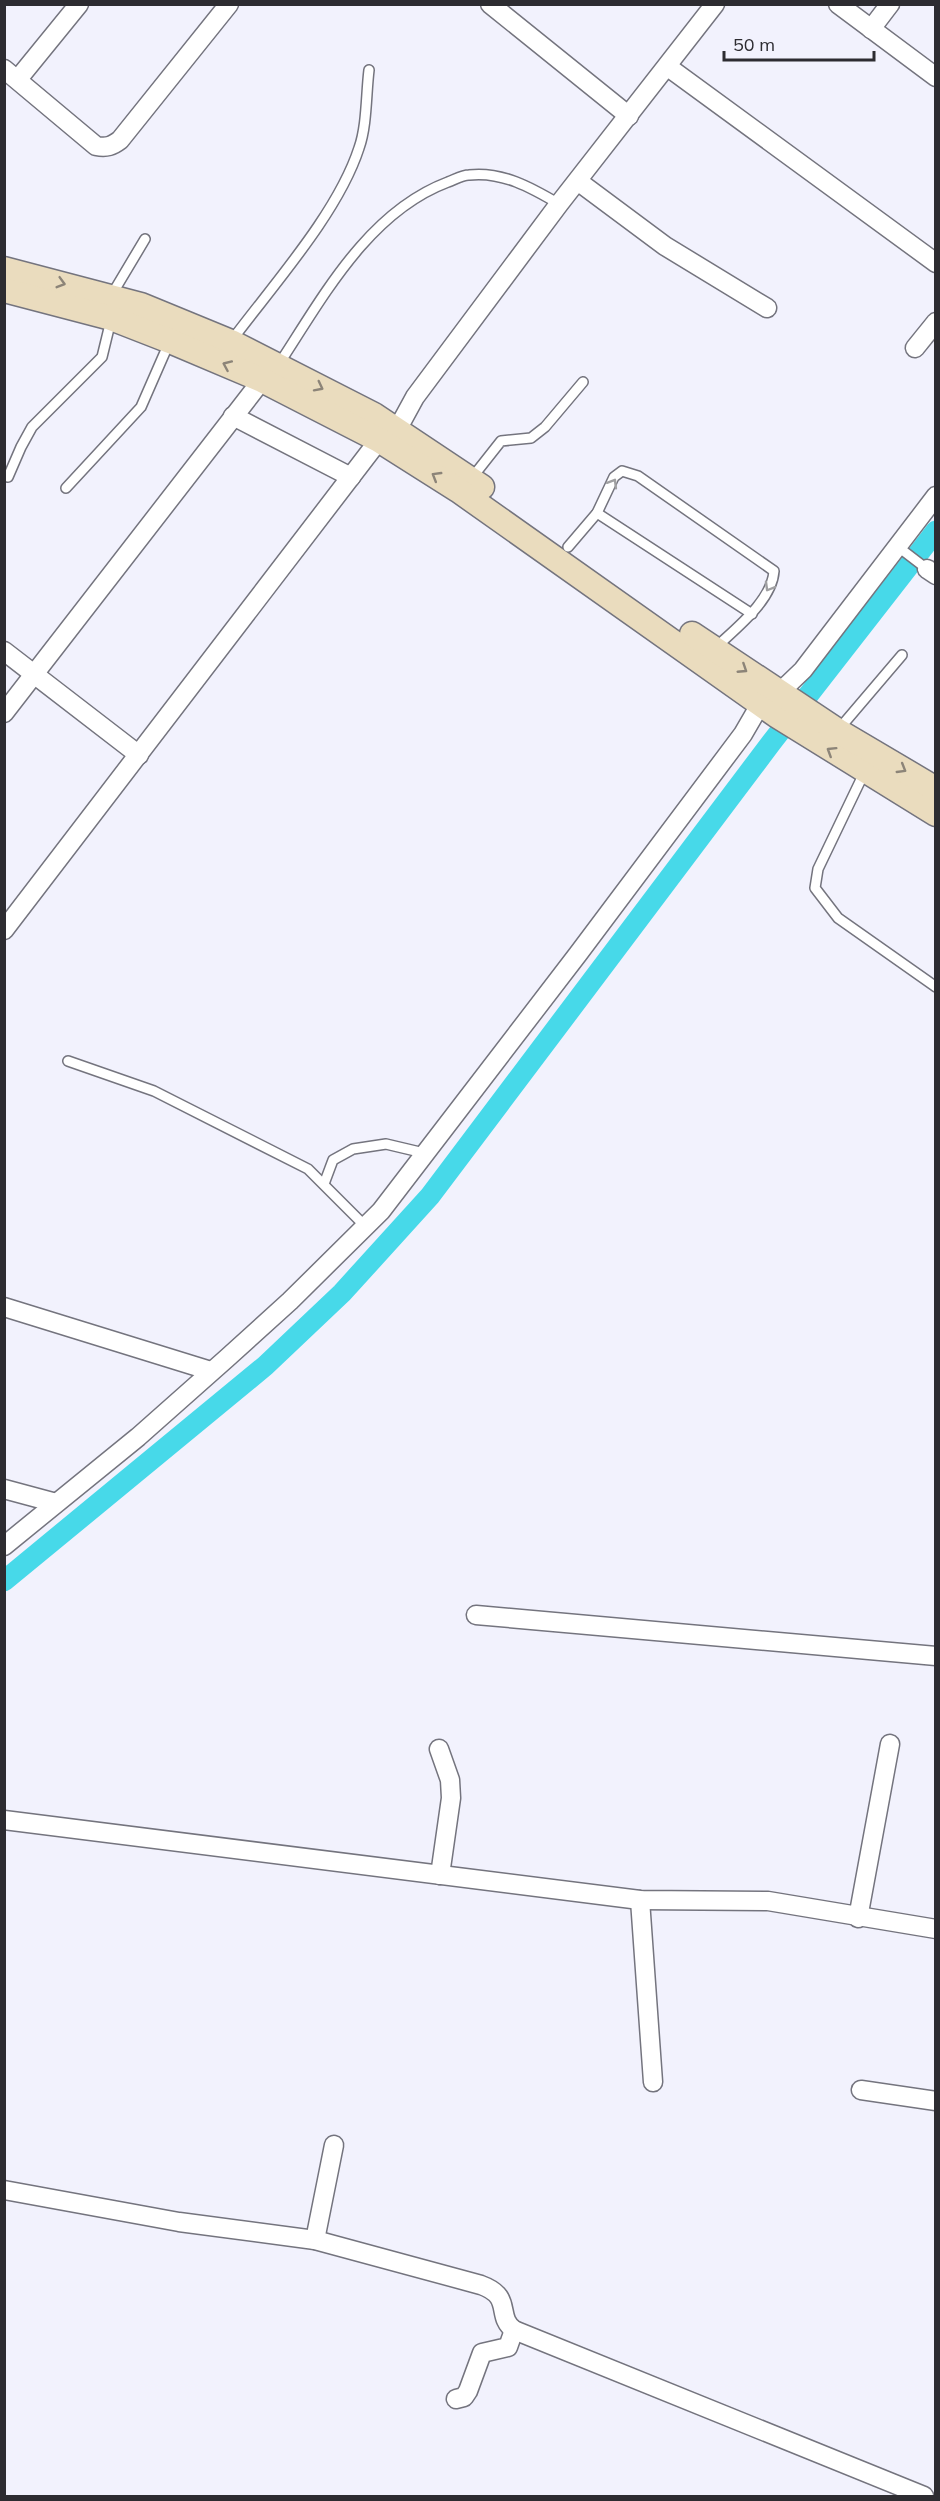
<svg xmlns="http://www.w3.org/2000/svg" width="940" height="2501" viewBox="0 0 940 2501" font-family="Mulish,sans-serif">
	<rect width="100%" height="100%" fill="#f2f2fd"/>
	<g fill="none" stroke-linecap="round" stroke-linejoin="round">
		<!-- canal -->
		<path stroke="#47d9e9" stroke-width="21" d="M 4,1581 L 265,1366 L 342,1293 L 430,1196 L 771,743 L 936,531"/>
		<defs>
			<g id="lane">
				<path d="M 111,296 L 145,239"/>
				<path d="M 232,340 C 273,285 338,213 359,148 C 367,126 366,94 369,70"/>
				<path d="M 279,364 C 323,297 368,212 448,182 C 454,180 462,175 469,175 C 502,171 532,188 559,204"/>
				<path d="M 8,477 L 21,447 L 32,427 L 102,357 L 111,320"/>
				<path d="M 471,479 L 501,441 L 531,438 L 545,427 L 583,382"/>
				<path d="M 66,488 L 141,407 L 169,343"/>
				<path d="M 597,513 L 752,614"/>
				<path d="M 897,546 L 927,569"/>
				<path d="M 568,547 L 597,513 L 614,477 L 622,471 L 638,476 L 774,571 C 772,601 735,629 714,649"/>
				<path d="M 839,729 L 902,655"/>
				<path d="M 865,771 L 818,869 L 815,888 L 838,918 L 936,987"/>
				<path d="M 68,1061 L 154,1091 L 308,1169 L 366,1227"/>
				<path d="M 324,1184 L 333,1160 L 353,1149 L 386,1144 L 424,1153"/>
			</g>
			<g id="street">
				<path d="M 490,4 L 629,116"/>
				<path d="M 838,4 L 936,77"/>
				<path d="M 871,29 L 890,4"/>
				<path d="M 668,67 L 936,263"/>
				<path d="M 4,69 L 96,146 C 107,148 112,146 120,140 L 229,4"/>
				<path d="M 18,79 L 79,4"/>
				<path d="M 579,182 L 665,246 L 767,308"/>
				<path d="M 915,348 L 936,322"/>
				<path d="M 233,416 L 351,477"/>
				<path d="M 397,430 L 415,397 L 559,204 L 715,4"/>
				<path d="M 927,569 L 936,575"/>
				<path d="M 4,651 L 139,755"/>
				<path d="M 779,693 L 803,670 L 936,496"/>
				<path d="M 4,713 L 262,380"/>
				<path d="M 4,930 L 379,440"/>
				<path d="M 4,1307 L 211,1371"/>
				<path d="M 4,1489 L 56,1503"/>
				<path d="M 4,1546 L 138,1437 L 226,1359 L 290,1301 L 381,1211 L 578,954 L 743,734 L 761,703"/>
				<path d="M 476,1615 L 936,1656"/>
				<path d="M 439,1749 L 450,1780 L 451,1798 L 440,1875"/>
				<path d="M 4,1820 L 640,1900 L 768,1901 L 936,1929"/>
				<path d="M 640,1900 L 653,2082"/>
				<path d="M 858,1918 L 890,1744"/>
				<path d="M 861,2090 L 936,2101"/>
				<path d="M 4,2190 L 179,2222 L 315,2240 L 481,2285 C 514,2297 495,2316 514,2330 L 924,2496"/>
				<path d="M 315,2240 L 334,2145"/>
				<path d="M 456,2399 L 464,2397 L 468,2391 L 482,2353 L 508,2347 L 514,2330"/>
			</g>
			<g id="secondary">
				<path d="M 4,269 L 141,305 L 231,342 L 374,415 L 482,487"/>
				<path d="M 4,290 L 111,318 L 170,341 L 262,380 L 379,440 L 458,490 L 776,715 L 936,814"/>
				<path d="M 692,634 L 838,731 L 936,789"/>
			</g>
		</defs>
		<!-- lane casing -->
		<use href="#lane" stroke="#74747e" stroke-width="12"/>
		<!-- street casing -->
		<use href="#street" stroke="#74747e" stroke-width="21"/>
		<!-- secondary casing -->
		<use href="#secondary" stroke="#74747e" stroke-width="27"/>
		<!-- lane -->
		<use href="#lane" stroke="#fff" stroke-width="9"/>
		<!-- street -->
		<use href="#street" stroke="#fff" stroke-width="18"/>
		<!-- secondary -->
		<use href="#secondary" stroke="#eadcbe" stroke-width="24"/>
	</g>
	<!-- one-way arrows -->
	<defs><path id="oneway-chevron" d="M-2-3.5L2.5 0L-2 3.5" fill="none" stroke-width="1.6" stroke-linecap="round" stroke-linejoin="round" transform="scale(1.5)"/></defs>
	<g stroke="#8c8478">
		<use href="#oneway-chevron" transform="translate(61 283) rotate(16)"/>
		<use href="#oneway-chevron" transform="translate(227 365) rotate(-156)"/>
		<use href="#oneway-chevron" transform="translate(319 387) rotate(27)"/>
		<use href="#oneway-chevron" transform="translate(436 476) rotate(-149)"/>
		<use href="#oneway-chevron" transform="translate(743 669) rotate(33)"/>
		<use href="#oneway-chevron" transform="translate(831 751) rotate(-148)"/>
		<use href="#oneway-chevron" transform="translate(902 769) rotate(31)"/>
	</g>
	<g stroke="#a0a0a2">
		<use href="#oneway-chevron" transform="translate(613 483) rotate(-59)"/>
		<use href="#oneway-chevron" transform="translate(769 587) rotate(120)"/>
	</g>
	<!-- border -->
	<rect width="940" height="2501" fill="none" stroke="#2d2c31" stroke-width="12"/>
	<!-- scale -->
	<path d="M724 51v9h150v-9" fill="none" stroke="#2d2c31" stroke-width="3"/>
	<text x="733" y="51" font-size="18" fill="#2d2c31" stroke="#f2f2fd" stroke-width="4.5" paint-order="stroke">50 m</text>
</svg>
